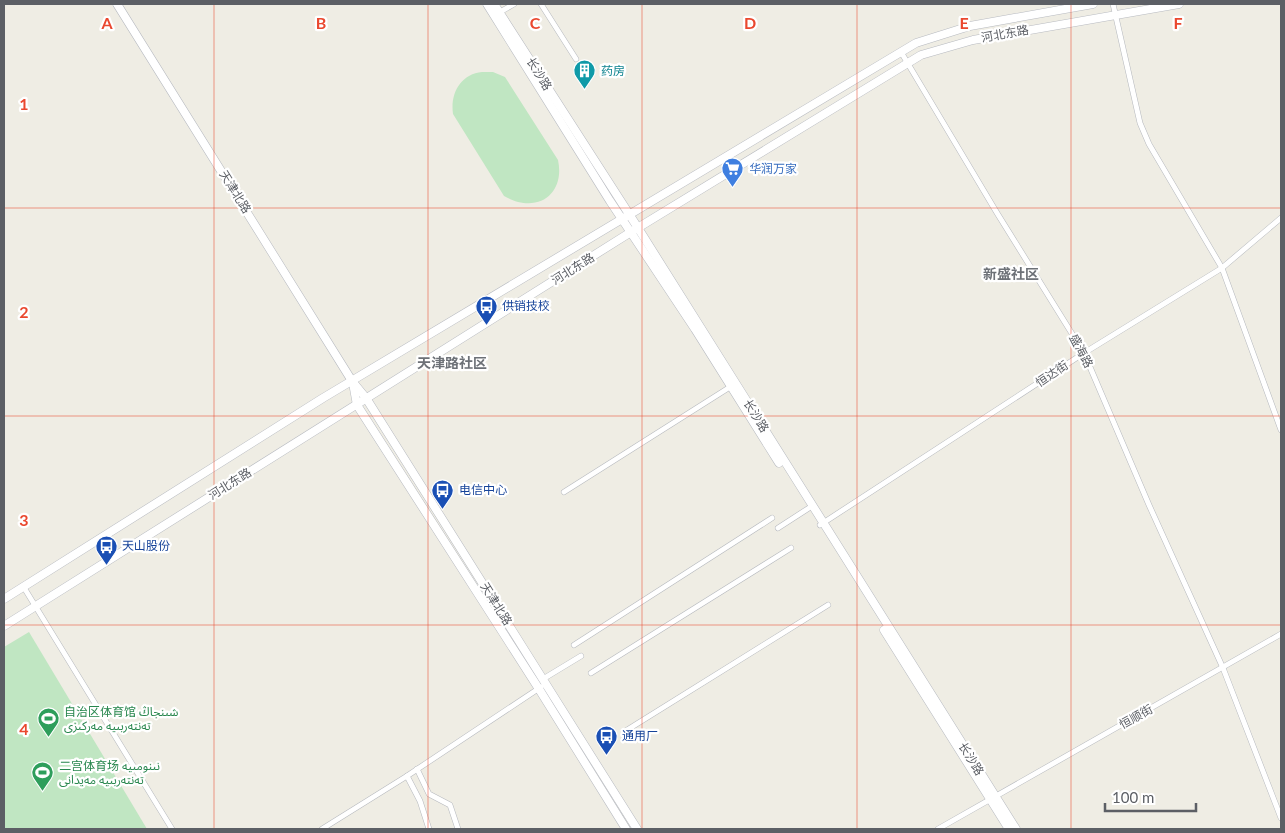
<svg xmlns="http://www.w3.org/2000/svg" width="1285" height="833" viewBox="0 0 1285 833" font-family="Lato,'Noto Sans Arabic','Noto Sans SC',sans-serif">
	<rect width="100%" height="100%" fill="#efede4"/>
	<!-- park -->
	<g fill="#c0e6c2">
		<path d="M 482,72 L 493,72 L 505,77 L 558,160 C 564,187 547,209 518,202 C 513,201 508,198 504,196 L 453,114 C 450,93 461,74 482,72 Z"/>
		<path d="M 29,632 L 147,829 L 4,829 L 4,647 Z"/>
	</g>
	<g fill="none" stroke-linecap="round" stroke-linejoin="round">
		<defs>
			<g id="street">
				<path d="M 541,4 L 576,59"/>
				<path d="M 1113,4 L 1140,123 L 1149,144 L 1222,268 L 1281,430"/>
				<path d="M 500,12 L 514,4"/>
				<path d="M 901,52 L 997,213 L 1084,353 L 1149,505 L 1223,668 L 1281,818"/>
				<path d="M 564,492 L 730,387"/>
				<path d="M 820,525 L 1084,353 L 1222,268 L 1281,218"/>
				<path d="M 778,528 L 809,508"/>
				<path d="M 23,586 L 172,829"/>
				<path d="M 574,645 L 772,518"/>
				<path d="M 591,673 L 791,548"/>
				<path d="M 543,679 L 581,656"/>
				<path d="M 627,730 L 828,605"/>
				<path d="M 417,769 L 429,794 L 450,805 L 458,829"/>
				<path d="M 407,776 L 420,801 L 429,829"/>
				<path d="M 322,829 L 407,776 L 541,687"/>
				<path d="M 938,829 L 1281,634"/>
			</g>
			<g id="secondary">
				<path d="M 117,4 L 352,381 L 366,398 L 637,829"/>
				<path d="M 487,4 L 610,201 L 695,329 L 779,463"/>
				<path d="M 494,4 L 638,228 L 1016,829"/>
				<path d="M 353,383 L 357,405 L 539,689 L 626,829"/>
				<path d="M 4,599 L 323,398 L 916,43 L 970,26 L 1093,4"/>
				<path d="M 4,626 L 631,232 L 921,55 L 973,40 L 1179,4"/>
				<path d="M 884,630 L 1009,829"/>
			</g>
		</defs>
		<!-- street casing -->
		<use href="#street" stroke="#b6b9be" stroke-width="6"/>
		<!-- secondary casing -->
		<use href="#secondary" stroke="#b7bac0" stroke-width="9"/>
		<!-- street -->
		<use href="#street" stroke="#fff" stroke-width="5"/>
		<!-- secondary -->
		<use href="#secondary" stroke="#fff" stroke-width="8"/>
	</g>
	<!-- grid -->
	<path fill="none" stroke="#ea482f" stroke-width="1" stroke-opacity="0.55" d="M 214,4 L 214,829M 428,4 L 428,829M 642,4 L 642,829M 857,4 L 857,829M 1071,4 L 1071,829M 4,208 L 1281,208M 4,416 L 1281,416M 4,625 L 1281,625"/>
	<!-- icons -->
	<defs>
		<symbol id="building-pin" viewBox="-11 -11 22 30"><path d="M0 17L-7.5 6A9.5 9.5 0 1 1 7.5 6Z" fill="#0f9aa8" stroke="#fff"/><path d="M-4-6H4V6H1V3H-1V6H-4ZM-2.5-4.3h1.7v1.8h-1.7ZM.8-4.3h1.7v1.8H.8ZM-2.5-1h1.7V.8h-1.7ZM.8-1h1.7V.8H.8Z" fill="#fff"/></symbol>
		<symbol id="supermarket-pin" viewBox="-11 -11 22 30"><path d="M0 17L-7.5 6A9.5 9.5 0 1 1 7.5 6Z" fill="#3f7fe0" stroke="#fff"/><path d="M-6-5.5h2.5l.6 2H6L4.5 2H-2.5L-4.4-4H-6ZM-1.5 3.2a1.3 1.3 0 1 0 .1 0ZM3 3.2a1.3 1.3 0 1 0 .1 0Z" fill="#fff"/></symbol>
		<symbol id="bus-pin" viewBox="-11 -11 22 30"><path d="M0 17L-7.5 6A9.5 9.5 0 1 1 7.5 6Z" fill="#1a4fb4" stroke="#fff"/><path d="M-5-6H5V4H4V6H2V4H-2V6H-4V4H-5ZM-3.5-4V0h7V-4ZM-3.5 1.2v1.5H-2V1.2ZM2 1.2v1.5H3.5V1.2Z" fill="#fff"/></symbol>
		<symbol id="stadium-pin" viewBox="-11 -11 22 30"><path d="M0 17L-7.5 6A9.5 9.5 0 1 1 7.5 6Z" fill="#2e9e5b" stroke="#fff"/><path d="M0-5a6.5 5 0 1 0 0 10a6.5 5 0 1 0 0-10ZM-3.5-1.8h7v3.6h-7Z" fill="#fff"/></symbol>
	</defs>
	<g fill-rule="evenodd">
		<use href="#building-pin" x="572" y="58" width="25" height="34"/>
		<use href="#supermarket-pin" x="720" y="156" width="25" height="34"/>
		<use href="#bus-pin" x="474" y="294" width="25" height="34"/>
		<use href="#bus-pin" x="430" y="478" width="25" height="34"/>
		<use href="#bus-pin" x="94" y="534" width="25" height="34"/>
		<use href="#stadium-pin" x="36" y="706" width="25" height="34"/>
		<use href="#bus-pin" x="594" y="724" width="25" height="34"/>
		<use href="#stadium-pin" x="30" y="760" width="25" height="34"/>
	</g>
	<g text-anchor="middle" stroke-width="4.5" stroke-linejoin="round" paint-order="stroke">
		<!-- street labels -->
		<g font-size="12" fill="#5c5f65" stroke="#fff">
			<text transform="translate(1005 34) rotate(-10)" y="4">河北东路</text>
			<text transform="translate(539 74) rotate(58)" y="4">长沙路</text>
			<text transform="translate(235 192) rotate(58)" y="4">天津北路</text>
			<text transform="translate(573 269) rotate(-32)" y="4">河北东路</text>
			<text transform="translate(1081 351) rotate(62)" y="4">盛海路</text>
			<text transform="translate(1052 374) rotate(-34)" y="4">恒达街</text>
			<text transform="translate(756 416) rotate(58)" y="4">长沙路</text>
			<text transform="translate(230 484) rotate(-32)" y="4">河北东路</text>
			<text transform="translate(496 604) rotate(58)" y="4">天津北路</text>
			<text transform="translate(1136 717) rotate(-29)" y="4">恒顺街</text>
			<text transform="translate(971 759) rotate(58)" y="4">长沙路</text>
		</g>
		<!-- culture labels -->
		<g font-size="12" fill="#0d838f" stroke="#fff" text-anchor="start">
			<text x="601" y="75">药房</text>
		</g>
		<!-- shop labels -->
		<g font-size="12" fill="#366cbe" stroke="#fff" text-anchor="start">
			<text x="749" y="173">华润万家</text>
		</g>
		<!-- transit labels -->
		<g font-size="12" fill="#164399" stroke="#fff" text-anchor="start">
			<text x="502" y="310">供销技校</text>
			<text x="459" y="494">电信中心</text>
			<text x="122" y="550">天山股份</text>
			<text x="622" y="740">通用厂</text>
		</g>
		<!-- leisure labels -->
		<g font-size="12" fill="#27864d" stroke="#fff" text-anchor="start">
			<text x="64" y="716">自治区体育馆 شىنجاڭ<tspan x="64" dy="14">تەنتەربىيە مەركىزى</tspan></text>
			<text x="59" y="770">二宫体育场 نىنومىيە<tspan x="59" dy="14">تەنتەربىيە مەيدانى</tspan></text>
		</g>
		<!-- neighbourhood labels -->
		<g font-size="14" font-weight="bold" fill="#6d7177" stroke="#fff">
			<text x="1011" y="279">新盛社区</text>
			<text x="452" y="368">天津路社区</text>
		</g>
	</g>
	<g font-size="16" text-anchor="middle" font-weight="bold" fill="#ea482f" stroke="#fff" stroke-width="4.5" stroke-linejoin="round" paint-order="stroke">
		<text x="107" y="29">A</text>
		<text x="321" y="29">B</text>
		<text x="535" y="29">C</text>
		<text x="750" y="29">D</text>
		<text x="964" y="29">E</text>
		<text x="1178" y="29">F</text>
		<text x="24" y="110">1</text>
		<text x="24" y="318">2</text>
		<text x="24" y="526">3</text>
		<text x="24" y="735">4</text>
	</g>
	<!-- border -->
	<rect width="1285" height="833" fill="none" stroke="#5c5f65" stroke-width="10"/>
	<!-- scale -->
	<path d="M1105 803v8h91v-8" fill="none" stroke="#5c5f65" stroke-width="2.5"/>
	<text x="1112" y="803" font-size="15" fill="#5c5f65" stroke="#ffffff" stroke-width="4" paint-order="stroke">100 m</text>
</svg>
